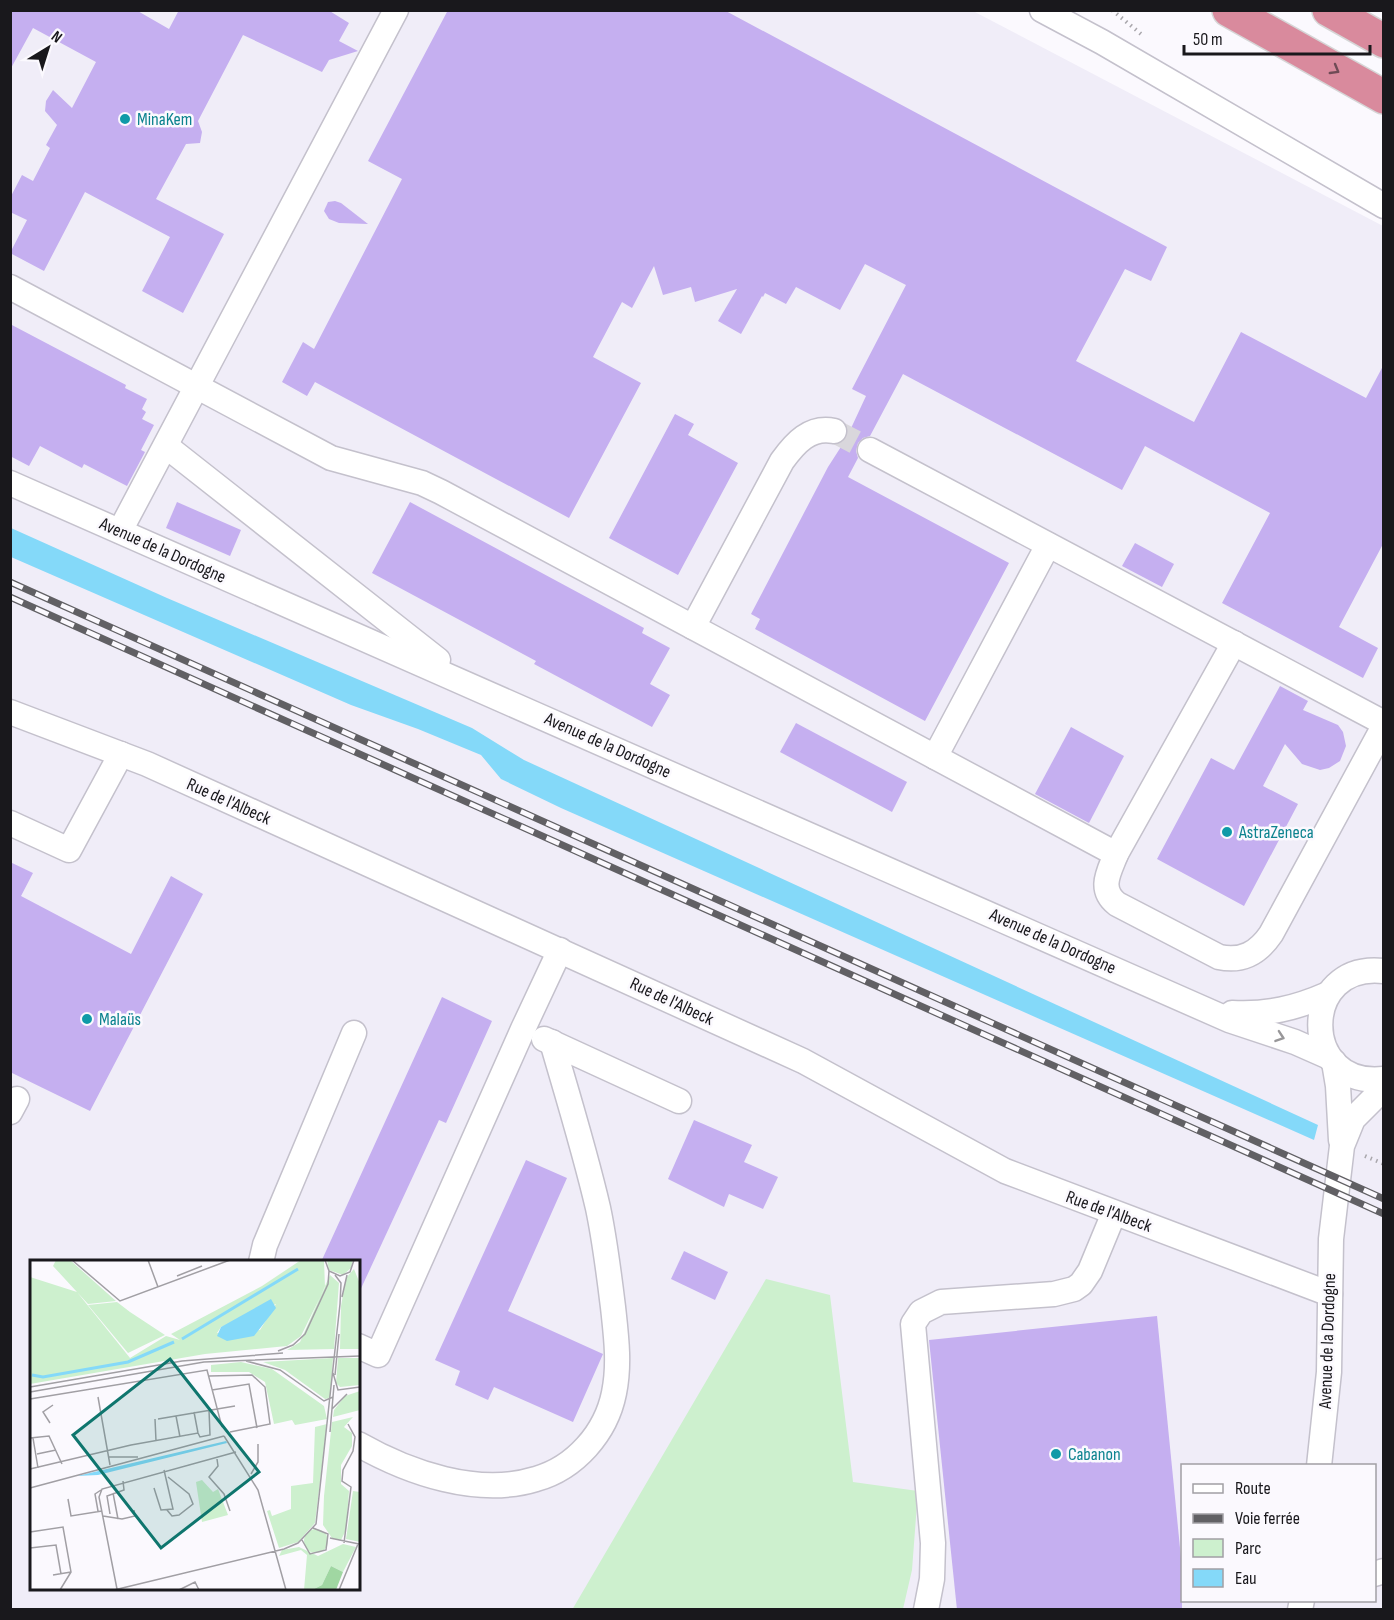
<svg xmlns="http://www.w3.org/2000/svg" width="1394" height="1620" viewBox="0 0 1394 1620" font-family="'Sofia Sans Condensed',sans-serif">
	<rect width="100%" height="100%" fill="#fbf9fe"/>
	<!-- built -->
	<path fill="#f0edf8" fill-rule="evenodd" d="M 11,11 L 973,11 L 1383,226 L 1383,1609 L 11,1610 ZM 32,1262 L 358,1262 L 358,1588 L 32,1588 ZM 1182,1466 L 1374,1466 L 1374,1600 L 1182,1600 Z"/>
	<!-- green -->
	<path fill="#cdf0ce" d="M 766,1279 L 830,1295 L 853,1482 L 918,1491 L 912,1570 L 903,1609 L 572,1610 Z"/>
	<!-- water -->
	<path fill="#84d9f9" d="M 11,528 L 167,598 L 472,728 L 524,760 L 1318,1125 L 1314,1140 L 561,808 L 501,779 L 481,755 L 418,729 L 351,705 L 11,557 Z"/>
	<!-- building -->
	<g fill="#c5aff0">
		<path d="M 10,10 L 136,10 L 169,29 L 179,10 L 328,10 L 349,23 L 339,41 L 358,51 L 329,60 L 322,72 L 243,35 L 198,121 L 202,132 L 200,143 L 186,144 L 156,199 L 224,234 L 183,313 L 142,291 L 170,237 L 85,192 L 44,271 L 10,253 L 27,220 L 10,212 L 10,198 L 22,175 L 33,181 L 50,148 L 46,145 L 57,125 L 45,111 L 46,101 L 53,90 L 72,108 L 96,62 L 33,28 L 10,70 Z"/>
		<path d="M 448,10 L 724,10 L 1167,247 L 1151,281 L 1125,269 L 1076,361 L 1194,422 L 1241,332 L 1366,398 L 1383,366 L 1383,544 L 1339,627 L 1378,648 L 1363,678 L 1222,603 L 1270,513 L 1145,446 L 1122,490 L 903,374 L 870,436 L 863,438 L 858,443 L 856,451 L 858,458 L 848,477 L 1009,563 L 925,721 L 755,629 L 760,619 L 751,614 L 828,467 L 846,439 L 866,396 L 852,389 L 906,285 L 865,264 L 840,310 L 796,287 L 786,304 L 765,293 L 763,297 L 762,296 L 741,334 L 718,321 L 737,289 L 695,302 L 691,287 L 663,295 L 654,266 L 632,308 L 622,302 L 593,357 L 641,383 L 569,518 L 315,382 L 307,396 L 282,382 L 303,342 L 314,349 L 402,179 L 368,161 Z"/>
		<path d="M 328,202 L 335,201 L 341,203 L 368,224 L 339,223 L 329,219 L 324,211 Z"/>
		<path d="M 10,324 L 126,385 L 125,388 L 147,399 L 142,409 L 146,412 L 142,419 L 154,425 L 141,450 L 145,452 L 127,486 L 84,464 L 82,468 L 40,446 L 29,466 L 10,456 Z"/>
		<path d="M 675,414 L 694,424 L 688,435 L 738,463 L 678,575 L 609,538 Z"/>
		<path d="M 177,502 L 241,530 L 230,556 L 166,528 Z"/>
		<path d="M 410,502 L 644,628 L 642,633 L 670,648 L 650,684 L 670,695 L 652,727 L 534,664 L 536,661 L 372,573 Z"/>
		<path d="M 1135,543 L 1174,564 L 1162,587 L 1122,566 Z"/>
		<path d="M 1280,686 L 1308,701 L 1303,710 L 1338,725 L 1343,732 L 1346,746 L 1340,761 L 1329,768 L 1320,770 L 1302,764 L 1285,744 L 1263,786 L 1298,804 L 1244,906 L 1157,859 L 1211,758 L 1234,770 Z"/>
		<path d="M 796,723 L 907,782 L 892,812 L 780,752 Z"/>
		<path d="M 1071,727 L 1124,756 L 1089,823 L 1035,794 Z"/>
		<path d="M 10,862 L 33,873 L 21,896 L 131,954 L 171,876 L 203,894 L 90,1111 L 10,1072 Z"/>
		<path d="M 442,997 L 492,1021 L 446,1123 L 439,1120 L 358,1295 L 358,1262 L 321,1262 Z"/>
		<path d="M 694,1120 L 752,1145 L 744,1162 L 778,1177 L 763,1209 L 729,1194 L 724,1207 L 668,1179 Z"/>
		<path d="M 526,1160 L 567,1178 L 508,1311 L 603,1354 L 573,1422 L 494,1387 L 488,1400 L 455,1385 L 460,1371 L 435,1360 Z"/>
		<path d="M 684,1251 L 728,1272 L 715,1300 L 671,1279 Z"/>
		<path d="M 1157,1316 L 1182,1568 L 1182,1610 L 957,1610 L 929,1340 Z"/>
	</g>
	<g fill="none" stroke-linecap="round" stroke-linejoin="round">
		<!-- minor-tunnel -->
		<path stroke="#d9d7dc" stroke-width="24" stroke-dasharray="24 12" stroke-linecap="butt" d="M 834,431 L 870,450"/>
		<defs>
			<g id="minor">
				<path d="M 1042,10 L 1102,42 L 1384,206"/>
				<path d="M 10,287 L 331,458 L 422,483 L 441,492 L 1116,854"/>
				<path d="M 166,446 L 438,660"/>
				<path d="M 870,450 L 1384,723"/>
				<path d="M 10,483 L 1229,1020 L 1295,1042 L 1329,1057"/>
				<path d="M 120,531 L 396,10"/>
				<path d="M 693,627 L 782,461 C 795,443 810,426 834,431"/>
				<path d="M 1234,643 L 1116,854 C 1109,872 1098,889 1117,904 L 1219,957 C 1242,962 1258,953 1271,934 L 1384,726"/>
				<path d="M 10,712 L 147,764 L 803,1061 L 1005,1171 L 1330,1294"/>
				<path d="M 935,757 L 1048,545"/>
				<path d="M 10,823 L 69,850 L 121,754"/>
				<path d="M 1384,971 C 1299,961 1299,1089 1384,1079"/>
				<path d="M 1232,1013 C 1267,1015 1296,1008 1328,994"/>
				<path d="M 544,1039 L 679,1101"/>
				<path d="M 1334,1062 L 1338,1086 L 1341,1140"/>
				<path d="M 10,1112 L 17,1099"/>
				<path d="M 261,1262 L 265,1245 L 354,1033"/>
				<path d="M 358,1346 L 378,1355 L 523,1029 L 560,950"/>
				<path d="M 358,1444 C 409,1473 478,1497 536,1479 C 575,1468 606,1433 614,1393 C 620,1364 616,1335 613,1307 C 609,1274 605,1241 598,1208 C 585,1152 568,1097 552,1042"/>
				<path d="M 1319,1466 L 1329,1372 L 1331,1239 L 1342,1146 L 1353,1119 L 1384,1088"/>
				<path d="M 1374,1574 L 1384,1571"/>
				<path d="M 926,1610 L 932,1579 L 933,1543 L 913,1324 L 921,1312 L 941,1302 L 1054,1294 L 1074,1289 L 1081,1284 L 1090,1271 L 1114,1213"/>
				<path d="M 1300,1610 L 1302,1600"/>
			</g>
			<g id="highway">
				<path d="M 1229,10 L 1384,97"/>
				<path d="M 1329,10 L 1384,41"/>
			</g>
		</defs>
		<!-- minor casing -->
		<use href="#minor" stroke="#c4c1cc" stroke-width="27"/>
		<!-- highway casing -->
		<use href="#highway" stroke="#d6d5d6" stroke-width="36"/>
		<!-- path -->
		<g stroke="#a9a7ac" stroke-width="4" stroke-dasharray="1.5 4.5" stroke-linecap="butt">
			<path d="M 1112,10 L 1141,34"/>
			<path d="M 1365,1156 L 1384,1164"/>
		</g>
		<!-- minor -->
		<use href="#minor" stroke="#fff" stroke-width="24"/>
		<!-- highway -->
		<use href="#highway" stroke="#d98a9d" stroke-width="33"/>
		<defs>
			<g id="rail">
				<path d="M 10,582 L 1384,1199"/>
				<path d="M 10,597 L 1384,1214"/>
			</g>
		</defs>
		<!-- rail casing -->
		<use href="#rail" stroke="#616064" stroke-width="7"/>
		<!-- rail -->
		<use href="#rail" stroke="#fbf9fe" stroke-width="4.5" stroke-dasharray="14" stroke-linecap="butt"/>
	</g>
	<!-- one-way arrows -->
	<defs><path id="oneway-chevron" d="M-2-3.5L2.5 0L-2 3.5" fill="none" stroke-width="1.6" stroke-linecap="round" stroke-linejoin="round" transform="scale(1.5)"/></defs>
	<use stroke="#6f4b56" href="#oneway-chevron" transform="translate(1335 70) rotate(30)"/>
	<use stroke="#989799" href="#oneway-chevron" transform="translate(1280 1037) rotate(19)"/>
	<!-- markers -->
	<g fill="#0f9aa8" stroke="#fbf9fe" stroke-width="2">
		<circle cx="125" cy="119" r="6"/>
		<circle cx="1227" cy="832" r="6"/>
		<circle cx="87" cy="1019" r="6"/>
		<circle cx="1056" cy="1454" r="6"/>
	</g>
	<g text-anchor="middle" stroke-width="5" stroke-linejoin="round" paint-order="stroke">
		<!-- culture labels -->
		<g font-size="18" fill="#0d838f" stroke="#fbf9fe" text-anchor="start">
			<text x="137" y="125">MinaKem</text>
			<text x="1239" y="838">AstraZeneca</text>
			<text x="99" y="1025">Malaüs</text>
			<text x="1068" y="1460">Cabanon</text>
		</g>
		<!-- street labels -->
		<g font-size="18" fill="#19181c" stroke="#fbf9fe">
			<text transform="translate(163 550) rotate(24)" y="6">Avenue de la Dordogne</text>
			<text transform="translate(608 745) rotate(24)" y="6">Avenue de la Dordogne</text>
			<text transform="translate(229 801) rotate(24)" y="6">Rue de l'Albeck</text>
			<text transform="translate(1053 941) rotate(24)" y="6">Avenue de la Dordogne</text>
			<text transform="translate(672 1001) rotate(25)" y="6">Rue de l'Albeck</text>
			<text transform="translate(1109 1211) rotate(20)" y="6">Rue de l'Albeck</text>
			<text transform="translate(1327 1341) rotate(-88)" y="6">Avenue de la Dordogne</text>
		</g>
	</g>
	<!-- overview -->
	<g transform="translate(30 1260)">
		<rect width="330" height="330" fill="#fbf9fe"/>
		<path d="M 26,0 L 40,0 L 86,41 L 58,44 L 23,6 ZM 271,0 L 294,0 L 295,27 L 271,76 L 257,86 L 175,94 L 0,124 L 0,17 L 47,32 L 100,98 L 136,76 L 150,80 L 141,74 L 232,26 ZM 246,44 L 230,70 L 187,73 L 191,67 ZM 297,0 L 323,0 L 321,8 L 313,15 L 299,10 ZM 324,9 L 330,24 L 330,89 L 310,89 L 311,46 L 316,18 ZM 300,15 L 309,23 L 304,89 L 257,90 L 270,82 ZM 87,42 L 100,52 L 135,75 L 98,93 L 58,45 ZM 303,98 L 300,138 L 295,139 L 255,110 L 233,102 ZM 308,98 L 330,98 L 330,125 L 310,127 L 306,123 ZM 211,102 L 242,109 L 294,146 L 297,159 L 265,165 L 262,160 L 244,164 L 235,122 L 219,112 L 181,112 L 181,105 ZM 330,131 L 330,150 L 303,157 L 304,150 L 315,136 ZM 323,157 L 314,167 L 322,173 L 322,186 L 311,205 L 311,224 L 319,231 L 316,270 L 311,280 L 302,278 L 293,265 L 294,236 L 302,162 ZM 297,164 L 285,263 L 268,282 L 249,288 L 237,251 L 240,250 L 242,256 L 261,249 L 261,226 L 283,223 L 285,167 ZM 172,220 L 183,232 L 188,229 L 198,255 L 172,262 L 166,222 ZM 323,231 L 330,232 L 330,282 L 316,279 ZM274 281a12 12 0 1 1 24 0a12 12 0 1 1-24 0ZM 313,284 L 326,287 L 313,312 L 301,306 L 292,325 L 282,330 L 274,330 L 277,295 L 271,290 L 249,296 L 252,290 L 269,287 L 288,296 Z" fill="#cdf0ce" fill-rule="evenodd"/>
		<path d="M 301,306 L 313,312 L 306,330 L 282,330 L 292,325 Z" fill="#a0d7a2"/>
		<path d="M 241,39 L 246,48 L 224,76 L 197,81 L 187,76 L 191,67 ZM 197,183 L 68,215 L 47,216 L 196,181 Z" fill="#84d9f9"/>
		<path fill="none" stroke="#84d9f9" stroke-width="3" d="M 152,79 L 268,9M 2,115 L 13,117 L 98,102 L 144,82"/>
		<path fill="none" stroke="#a19fa4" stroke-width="1.5" d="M 42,0 L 90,41 L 200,0M 118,0 L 128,27M 295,0 L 299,11 L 310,16 L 320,12 L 324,0M 147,16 L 172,6M 312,37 L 317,15M 248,91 L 263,85 L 275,74 L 298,24 L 299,11M 216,101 L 250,110 L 294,141 L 303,137M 303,113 L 308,130 L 330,127M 305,115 L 309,74M 179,116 L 222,115 L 235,127 L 240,164 L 200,172M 0,127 L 152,101 L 253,93M 182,130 L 219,124 L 227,168M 0,132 L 174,102 L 330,96M 68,137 L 80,205M 0,139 L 177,110 L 192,167M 302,149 L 317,134M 164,152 L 168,173M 146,156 L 150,177M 125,159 L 126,181M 128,159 L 205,146M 20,163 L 13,152 L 23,145M 300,172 L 304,125M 194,176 L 228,230 L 256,330M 0,178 L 19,176 L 32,204M 3,178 L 8,208M 7,194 L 26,190M 79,197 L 108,197M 187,199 L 188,206 L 179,217 L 194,234 L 200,251M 0,209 L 101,185 L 168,173 L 170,177 L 180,175 L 179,150M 221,214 L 228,202 L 228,184M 0,228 L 194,176M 124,228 L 131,250 L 143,249 L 134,210M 83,233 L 88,259M 38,239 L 41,256 L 72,251M 137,250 L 142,256 L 149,255 L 163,244 L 159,234 L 138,217M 68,251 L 65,234 L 71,230M 80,254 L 77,236 L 94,230 L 93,221M 73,256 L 92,259 L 105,256 L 104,250M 0,272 L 33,267 L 41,312 L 30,330M 300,278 L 329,284M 272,280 L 280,294 L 296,290 L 298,274 L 283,268M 314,283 L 321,227 L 312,221 L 313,210 L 323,191 L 325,177 L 318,164M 0,288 L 26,285 L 31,314M 23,315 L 41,312M 87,329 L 69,237 L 72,229 L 206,192M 84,330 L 254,289 L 268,283 L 286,264 L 310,44 L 311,23 L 305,15M 149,330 L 165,322 L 169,330M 309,330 L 328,284"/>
		<path fill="#0f766e" fill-opacity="0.15" stroke="#0f766e" stroke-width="3" d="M 140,99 L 229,212 L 131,288 L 43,175 Z"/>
		<rect width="330" height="330" fill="none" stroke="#19181c" stroke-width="3"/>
	</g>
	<!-- border -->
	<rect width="1394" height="1620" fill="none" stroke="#19181c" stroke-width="24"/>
	<!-- legend -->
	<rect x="1181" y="1464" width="195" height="138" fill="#fbf9fe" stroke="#a19fa4" stroke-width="1.5"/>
	<rect x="1193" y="1484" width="30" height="9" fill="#ffffff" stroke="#a19fa4" stroke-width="1.5"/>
	<text x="1235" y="1494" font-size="18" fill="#19181c">Route</text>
	<rect x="1193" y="1514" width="30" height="9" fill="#616064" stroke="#a19fa4" stroke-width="1.5"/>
	<text x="1235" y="1524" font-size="18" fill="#19181c">Voie ferrée</text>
	<rect x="1193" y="1539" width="30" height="18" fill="#cdf0ce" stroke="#a19fa4" stroke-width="1.5"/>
	<text x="1235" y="1554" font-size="18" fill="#19181c">Parc</text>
	<rect x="1193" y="1569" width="30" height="18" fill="#84d9f9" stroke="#a19fa4" stroke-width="1.5"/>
	<text x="1235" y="1584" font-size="18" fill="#19181c">Eau</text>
	<!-- north arrow -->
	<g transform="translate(48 48) rotate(38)" stroke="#fbf9fe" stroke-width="4.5" paint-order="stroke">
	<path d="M0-4.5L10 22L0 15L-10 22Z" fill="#19181c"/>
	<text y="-9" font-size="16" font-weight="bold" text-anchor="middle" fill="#19181c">N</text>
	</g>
	<!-- scale -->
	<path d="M1184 45v9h186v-9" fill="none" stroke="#19181c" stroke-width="3"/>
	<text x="1193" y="45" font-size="18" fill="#19181c" stroke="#fbf9fe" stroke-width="4.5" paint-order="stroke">50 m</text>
</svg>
